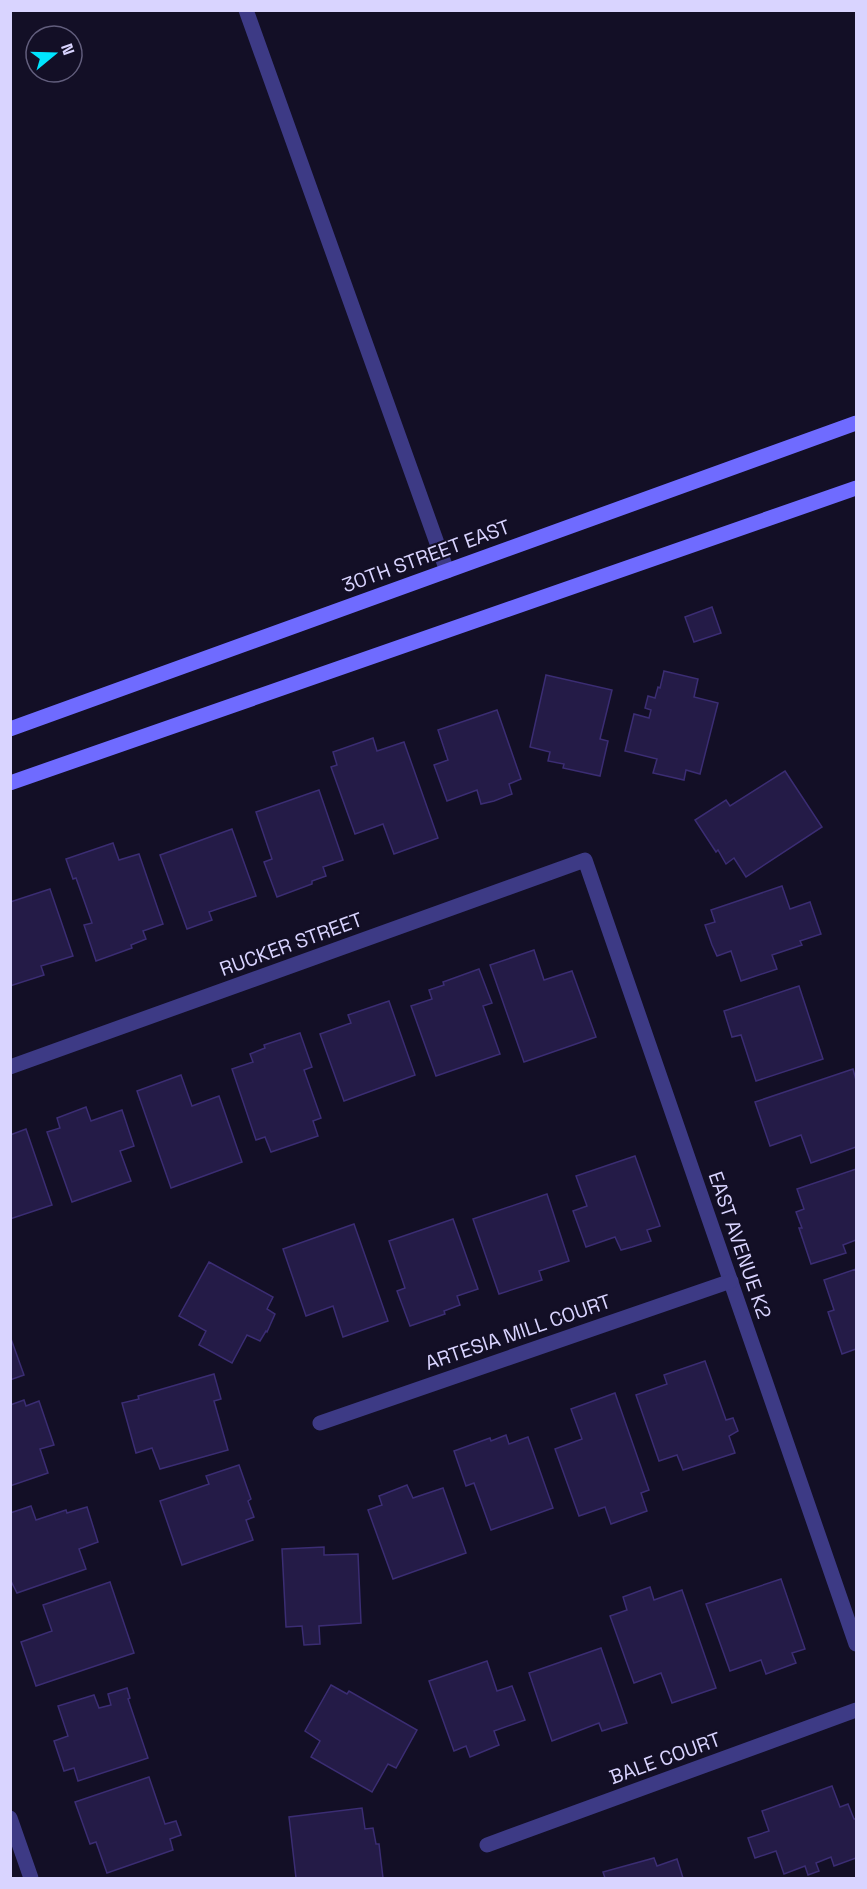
<svg xmlns="http://www.w3.org/2000/svg" width="867" height="1889" viewBox="0 0 867 1889" font-family="'Space Grotesk',sans-serif">
	<rect width="100%" height="100%" fill="#130f26"/>
	<!-- building -->
	<g fill="#241b47" stroke="#3b2d73" stroke-width="1.5">
		<path d="M 712,607 L 721,633 L 694,642 L 685,617 Z"/>
		<path d="M 664,671 L 698,679 L 694,697 L 718,703 L 700,774 L 686,770 L 684,780 L 653,773 L 657,759 L 625,751 L 634,714 L 649,718 L 651,710 L 645,708 L 648,696 L 655,698 L 658,687 L 660,688 Z"/>
		<path d="M 546,675 L 612,690 L 600,739 L 608,741 L 600,776 L 563,768 L 564,764 L 548,761 L 550,752 L 530,747 Z"/>
		<path d="M 497,710 L 521,779 L 509,784 L 512,794 L 494,801 L 481,804 L 477,790 L 447,801 L 434,765 L 448,760 L 438,730 Z"/>
		<path d="M 373,738 L 377,751 L 404,742 L 438,838 L 394,854 L 383,824 L 355,834 L 331,767 L 337,765 L 333,752 Z"/>
		<path d="M 785,771 L 822,827 L 746,877 L 734,858 L 726,864 L 718,850 L 716,852 L 695,820 L 726,800 L 730,806 Z"/>
		<path d="M 319,790 L 343,860 L 323,867 L 326,876 L 312,881 L 312,884 L 277,897 L 264,862 L 272,859 L 256,812 Z"/>
		<path d="M 232,829 L 256,896 L 209,912 L 212,920 L 187,929 L 160,855 Z"/>
		<path d="M 113,843 L 119,860 L 139,854 L 163,924 L 143,931 L 146,939 L 131,945 L 132,948 L 96,961 L 84,925 L 92,923 L 76,878 L 73,879 L 66,859 Z"/>
		<path d="M 782,886 L 790,909 L 810,902 L 821,934 L 800,941 L 802,945 L 772,955 L 777,969 L 741,981 L 731,951 L 717,956 L 712,945 L 705,925 L 715,922 L 711,910 Z"/>
		<path d="M 50,889 L 73,956 L 41,966 L 44,975 L 10,986 L 10,902 Z"/>
		<path d="M 534,950 L 544,980 L 572,971 L 596,1037 L 524,1062 L 490,965 Z"/>
		<path d="M 479,969 L 492,1003 L 483,1006 L 500,1054 L 436,1076 L 411,1006 L 432,999 L 429,990 L 444,985 L 443,982 Z"/>
		<path d="M 799,986 L 823,1059 L 756,1081 L 741,1035 L 732,1037 L 724,1011 Z"/>
		<path d="M 389,1001 L 415,1075 L 344,1101 L 320,1034 L 351,1023 L 348,1015 Z"/>
		<path d="M 300,1033 L 312,1067 L 304,1070 L 321,1118 L 313,1121 L 318,1136 L 271,1152 L 265,1137 L 256,1140 L 232,1069 L 253,1062 L 250,1054 L 265,1048 L 264,1045 Z"/>
		<path d="M 853,1069 L 856,1080 L 856,1147 L 811,1163 L 801,1135 L 770,1146 L 755,1102 Z"/>
		<path d="M 181,1075 L 192,1106 L 219,1096 L 242,1162 L 171,1188 L 137,1091 Z"/>
		<path d="M 86,1107 L 91,1121 L 122,1110 L 134,1146 L 120,1151 L 131,1181 L 72,1202 L 47,1132 L 60,1128 L 57,1118 Z"/>
		<path d="M 26,1129 L 52,1205 L 10,1219 L 10,1135 Z"/>
		<path d="M 635,1156 L 660,1226 L 647,1230 L 651,1241 L 632,1247 L 621,1250 L 615,1237 L 586,1247 L 573,1211 L 587,1206 L 576,1176 Z"/>
		<path d="M 856,1169 L 856,1240 L 843,1245 L 846,1253 L 811,1264 L 799,1228 L 802,1228 L 796,1212 L 804,1209 L 797,1189 Z"/>
		<path d="M 547,1194 L 569,1261 L 539,1271 L 542,1280 L 499,1294 L 473,1219 Z"/>
		<path d="M 453,1219 L 478,1289 L 457,1296 L 460,1305 L 444,1311 L 445,1314 L 410,1326 L 397,1291 L 405,1288 L 389,1241 Z"/>
		<path d="M 354,1224 L 388,1321 L 343,1337 L 333,1306 L 306,1316 L 283,1249 Z"/>
		<path d="M 209,1262 L 273,1297 L 267,1309 L 275,1314 L 267,1332 L 266,1331 L 260,1341 L 247,1335 L 232,1363 L 199,1345 L 206,1331 L 179,1316 Z"/>
		<path d="M 856,1269 L 856,1349 L 842,1354 L 828,1312 L 834,1310 L 824,1280 Z"/>
		<path d="M 10,1336 L 24,1375 L 10,1380 Z"/>
		<path d="M 705,1361 L 726,1420 L 733,1418 L 738,1431 L 729,1436 L 735,1453 L 683,1470 L 677,1455 L 659,1461 L 636,1395 L 667,1384 L 664,1375 Z"/>
		<path d="M 214,1374 L 221,1399 L 214,1401 L 228,1450 L 160,1469 L 152,1448 L 136,1453 L 122,1403 L 139,1399 L 138,1396 Z"/>
		<path d="M 615,1393 L 649,1490 L 641,1493 L 647,1511 L 611,1524 L 605,1507 L 579,1516 L 555,1449 L 582,1439 L 571,1409 Z"/>
		<path d="M 24,1400 L 26,1406 L 39,1401 L 54,1445 L 40,1449 L 48,1473 L 10,1486 L 10,1405 Z"/>
		<path d="M 506,1435 L 509,1444 L 528,1437 L 553,1508 L 491,1530 L 474,1483 L 466,1486 L 454,1451 L 490,1438 L 491,1441 Z"/>
		<path d="M 239,1465 L 251,1499 L 248,1501 L 254,1517 L 246,1520 L 253,1540 L 182,1565 L 160,1501 L 209,1484 L 206,1476 Z"/>
		<path d="M 407,1485 L 413,1498 L 443,1488 L 466,1553 L 393,1579 L 368,1510 L 382,1505 L 379,1496 Z"/>
		<path d="M 31,1506 L 36,1520 L 66,1510 L 67,1513 L 87,1507 L 98,1542 L 79,1549 L 86,1569 L 17,1593 L 10,1579 L 10,1513 Z"/>
		<path d="M 324,1547 L 324,1555 L 358,1554 L 361,1623 L 319,1626 L 320,1644 L 304,1645 L 302,1626 L 286,1627 L 282,1549 Z"/>
		<path d="M 781,1579 L 805,1649 L 792,1653 L 796,1663 L 766,1674 L 761,1660 L 730,1671 L 706,1604 Z"/>
		<path d="M 110,1582 L 134,1653 L 36,1686 L 21,1642 L 52,1631 L 43,1605 Z"/>
		<path d="M 650,1587 L 654,1600 L 682,1590 L 716,1688 L 672,1703 L 661,1673 L 634,1683 L 610,1616 L 627,1610 L 623,1597 Z"/>
		<path d="M 601,1648 L 627,1723 L 602,1731 L 599,1723 L 552,1741 L 529,1673 Z"/>
		<path d="M 487,1661 L 497,1691 L 512,1686 L 525,1720 L 494,1731 L 499,1745 L 470,1757 L 466,1746 L 454,1751 L 429,1681 Z"/>
		<path d="M 331,1685 L 347,1694 L 349,1691 L 417,1730 L 396,1768 L 388,1764 L 372,1792 L 311,1757 L 320,1741 L 305,1731 Z"/>
		<path d="M 127,1688 L 130,1698 L 128,1699 L 148,1758 L 78,1781 L 74,1768 L 64,1771 L 54,1741 L 68,1736 L 58,1706 L 94,1695 L 99,1708 L 111,1705 L 108,1694 Z"/>
		<path d="M 149,1777 L 165,1824 L 176,1821 L 181,1835 L 170,1839 L 173,1850 L 107,1873 L 96,1842 L 90,1844 L 75,1802 Z"/>
		<path d="M 832,1786 L 840,1807 L 848,1804 L 854,1819 L 856,1819 L 856,1858 L 834,1866 L 831,1857 L 816,1863 L 819,1871 L 808,1875 L 805,1866 L 784,1874 L 776,1851 L 755,1858 L 748,1838 L 769,1831 L 762,1811 Z"/>
		<path d="M 362,1808 L 365,1829 L 373,1828 L 376,1844 L 379,1844 L 383,1878 L 296,1878 L 289,1817 Z"/>
		<path d="M 654,1858 L 657,1866 L 677,1859 L 683,1878 L 605,1878 L 603,1872 Z"/>
	</g>
	<g fill="none" stroke-linecap="round" stroke-linejoin="round">
		<!-- service -->
		<path stroke="#3d3a85" stroke-width="15" d="M 246,10 L 447,571"/>
		<!-- minor -->
		<g stroke="#3d3a85" stroke-width="15">
			<path d="M 10,1067 L 585,860 L 856,1644"/>
			<path d="M 320,1423 L 731,1281"/>
			<path d="M 10,1818 L 31,1878"/>
			<path d="M 487,1845 L 856,1710"/>
		</g>
		<!-- secondary -->
		<g stroke="#6f6bff" stroke-width="15">
			<path d="M 10,729 L 856,423"/>
			<path d="M 10,783 L 856,488"/>
		</g>
	</g>
	<g text-anchor="middle" stroke-width="4.5" stroke-linejoin="round" paint-order="stroke">
		<!-- street labels -->
		<g font-size="20" fill="#d9d4ff" stroke="#130f26">
			<text transform="translate(426 556) rotate(-20)" y="7">30TH STREET EAST</text>
			<text transform="translate(291 944) rotate(-20)" y="7">RUCKER STREET</text>
			<text transform="translate(740 1245) rotate(71)" y="7">EAST AVENUE K2</text>
			<text transform="translate(518 1332) rotate(-19)" y="7">ARTESIA MILL COURT</text>
			<text transform="translate(665 1758) rotate(-20)" y="7">BALE COURT</text>
		</g>
	</g>
	<!-- border -->
	<rect width="867" height="1889" fill="none" stroke="#d9d4ff" stroke-width="24"/>
	<!-- north arrow -->
	<g transform="translate(54 54) rotate(71)"><circle r="28" fill="#130f26" stroke="#625e7d" stroke-width="1.5"/>
	<path d="M0-4.5L10 22L0 15L-10 22Z" fill="#00e5ff"/>
	<text y="-9" font-size="16" font-weight="bold" text-anchor="middle" fill="#d9d4ff">N</text>
	</g>
</svg>
